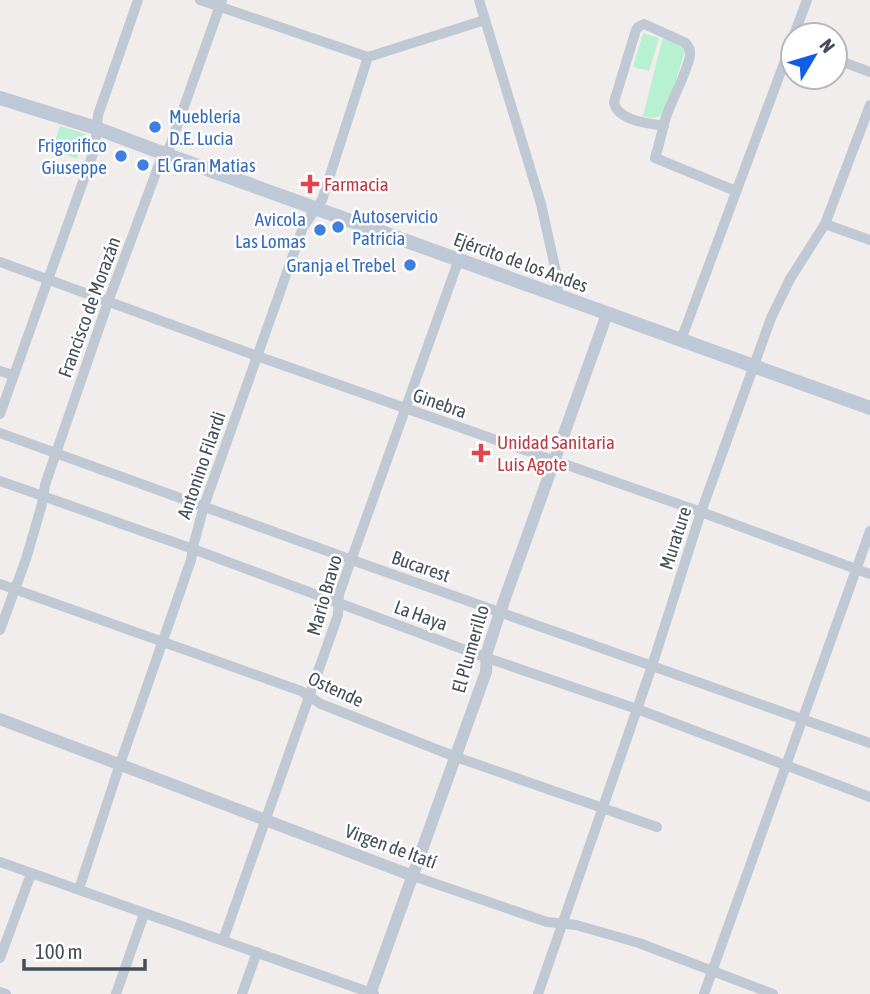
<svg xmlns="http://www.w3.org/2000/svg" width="870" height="994" viewBox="0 0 870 994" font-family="'Asap Condensed',sans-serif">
	<rect width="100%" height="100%" fill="#f0edec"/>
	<!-- green -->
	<g fill="#b8f0d2">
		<path d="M 643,33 L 659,38 L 649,71 L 633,67 Z"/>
		<path d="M 666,36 L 683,44 L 685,51 L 666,111 C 658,119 653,119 643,116 C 650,90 655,65 663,39 Z"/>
		<path d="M 60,126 L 86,134 L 77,159 L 52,150 Z"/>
	</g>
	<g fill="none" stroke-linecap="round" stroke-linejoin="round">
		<!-- minor -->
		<g stroke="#bfc8d3" stroke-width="10">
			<path d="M 200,0 L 368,57 L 485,20"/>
			<path d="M 479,0 L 541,204 L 558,281 L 557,296"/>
			<path d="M 794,35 L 807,0"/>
			<path d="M 835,59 L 870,72"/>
			<path d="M 664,126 C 648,123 617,121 614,102 L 636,30 L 638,27 L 644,24 L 684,42 C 689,46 691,50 690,56 C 685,78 672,98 665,120 C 662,132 659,145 655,158 L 736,191"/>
			<path d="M 825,224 L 870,240"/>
			<path d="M 0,262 L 257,356 L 701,512 L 870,574"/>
			<path d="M 681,340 L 793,39"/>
			<path d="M 0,371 L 13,375"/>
			<path d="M 0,414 L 95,148 L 98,115 L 138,0"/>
			<path d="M 0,433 L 352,560 L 870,743"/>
			<path d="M 0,481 L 193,549 L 487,658 L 637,709 L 870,797"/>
			<path d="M 0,584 L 301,691 L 321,704 L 456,757 L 657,827"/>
			<path d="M 0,630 L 26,559 L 42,504 L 45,485 L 108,302 L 160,162 L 170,146 L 222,0"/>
			<path d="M 0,862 L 374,994"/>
			<path d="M 413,876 L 547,922 L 576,925 L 639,943 L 773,994"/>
			<path d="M 79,889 L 120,764 L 191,560 L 194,543 L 204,506 L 303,227 L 322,200 L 368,57"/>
			<path d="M 223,940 L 338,615 L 339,594 L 459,259"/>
			<path d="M 0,958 L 31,874"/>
			<path d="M 0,992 L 6,994"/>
			<path d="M 116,994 L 144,914"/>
			<path d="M 242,994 L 257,952"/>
			<path d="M 538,994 L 652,666 L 701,512 L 771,318 L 790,279 L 825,224 L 870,105"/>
			<path d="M 704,994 L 870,531"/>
		</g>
		<!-- tertiary -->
		<g stroke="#bfc8d3" stroke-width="12">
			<path d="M 0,719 L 413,876"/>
			<path d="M 370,994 L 486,672 L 487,652 L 500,612 L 607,314"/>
		</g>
		<!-- secondary -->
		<path stroke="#bec8d7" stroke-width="14" d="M 0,98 L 96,128 L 165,154 L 870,408"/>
	</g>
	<!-- markers -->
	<g fill="#3f7fe0" stroke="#fff" stroke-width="2.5">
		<circle cx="155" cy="127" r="7"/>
		<circle cx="121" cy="156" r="7"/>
		<circle cx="143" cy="165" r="7"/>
		<circle cx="338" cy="227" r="7"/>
		<circle cx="320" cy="230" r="7"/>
		<circle cx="410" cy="265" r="7"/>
	</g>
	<g fill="#e0444e" stroke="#fff" stroke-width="2.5">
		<path d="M306.5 173.5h7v7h7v7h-7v7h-7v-7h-7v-7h7z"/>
		<path d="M477.5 442.5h7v7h7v7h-7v7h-7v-7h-7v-7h7z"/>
	</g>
	<g text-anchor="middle" stroke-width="5" stroke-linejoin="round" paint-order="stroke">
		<!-- shop labels -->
		<g font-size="19" fill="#366cbe" stroke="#fff" text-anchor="start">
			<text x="169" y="123">Mueblería<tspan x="169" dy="22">D.E. Lucia</tspan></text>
			<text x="107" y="152" text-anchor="end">Frigorifico<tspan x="107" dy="22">Giuseppe</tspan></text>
			<text x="157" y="172">El Gran Matias</text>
			<text x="352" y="223">Autoservicio<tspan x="352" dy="22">Patricia</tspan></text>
			<text x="306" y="226" text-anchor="end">Avicola<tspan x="306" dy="22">Las Lomas</tspan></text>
			<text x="396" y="272" text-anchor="end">Granja el Trebel</text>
		</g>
		<!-- health labels -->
		<g font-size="19" fill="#be3a42" stroke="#fff" text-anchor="start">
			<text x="324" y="191">Farmacia</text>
			<text x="497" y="449">Unidad Sanitaria<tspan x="497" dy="22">Luis Agote</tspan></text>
		</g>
		<!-- street labels -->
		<g font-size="19" fill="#444f5b" stroke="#fff">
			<text transform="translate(521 262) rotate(20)" y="7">Ejército de los Andes</text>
			<text transform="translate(89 307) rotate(-70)" y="7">Francisco de Morazán</text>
			<text transform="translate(440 403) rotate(19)" y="7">Ginebra</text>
			<text transform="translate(201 465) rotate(-71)" y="7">Antonino Filardi</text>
			<text transform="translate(675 538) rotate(-72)" y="7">Murature</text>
			<text transform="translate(421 566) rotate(19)" y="7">Bucarest</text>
			<text transform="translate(324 595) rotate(-74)" y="7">Mario Bravo</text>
			<text transform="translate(421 615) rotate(20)" y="7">La Haya</text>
			<text transform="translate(470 649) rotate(-74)" y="7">El Plumerillo</text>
			<text transform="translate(336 689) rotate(25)" y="7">Ostende</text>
			<text transform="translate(391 846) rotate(20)" y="7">Virgen de Itatí</text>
		</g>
	</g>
	<!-- north arrow -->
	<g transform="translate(814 56) rotate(52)"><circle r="33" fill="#ffffff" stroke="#b4b9bd" stroke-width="2"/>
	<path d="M0-5L12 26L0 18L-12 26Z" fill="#115ee6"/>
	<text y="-10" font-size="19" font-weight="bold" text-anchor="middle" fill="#444f5b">N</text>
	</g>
	<!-- scale -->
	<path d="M24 959v10h121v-10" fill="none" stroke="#444f5b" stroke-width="3.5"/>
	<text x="35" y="959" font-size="21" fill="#444f5b" stroke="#ffffff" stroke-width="5" paint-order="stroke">100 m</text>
</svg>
